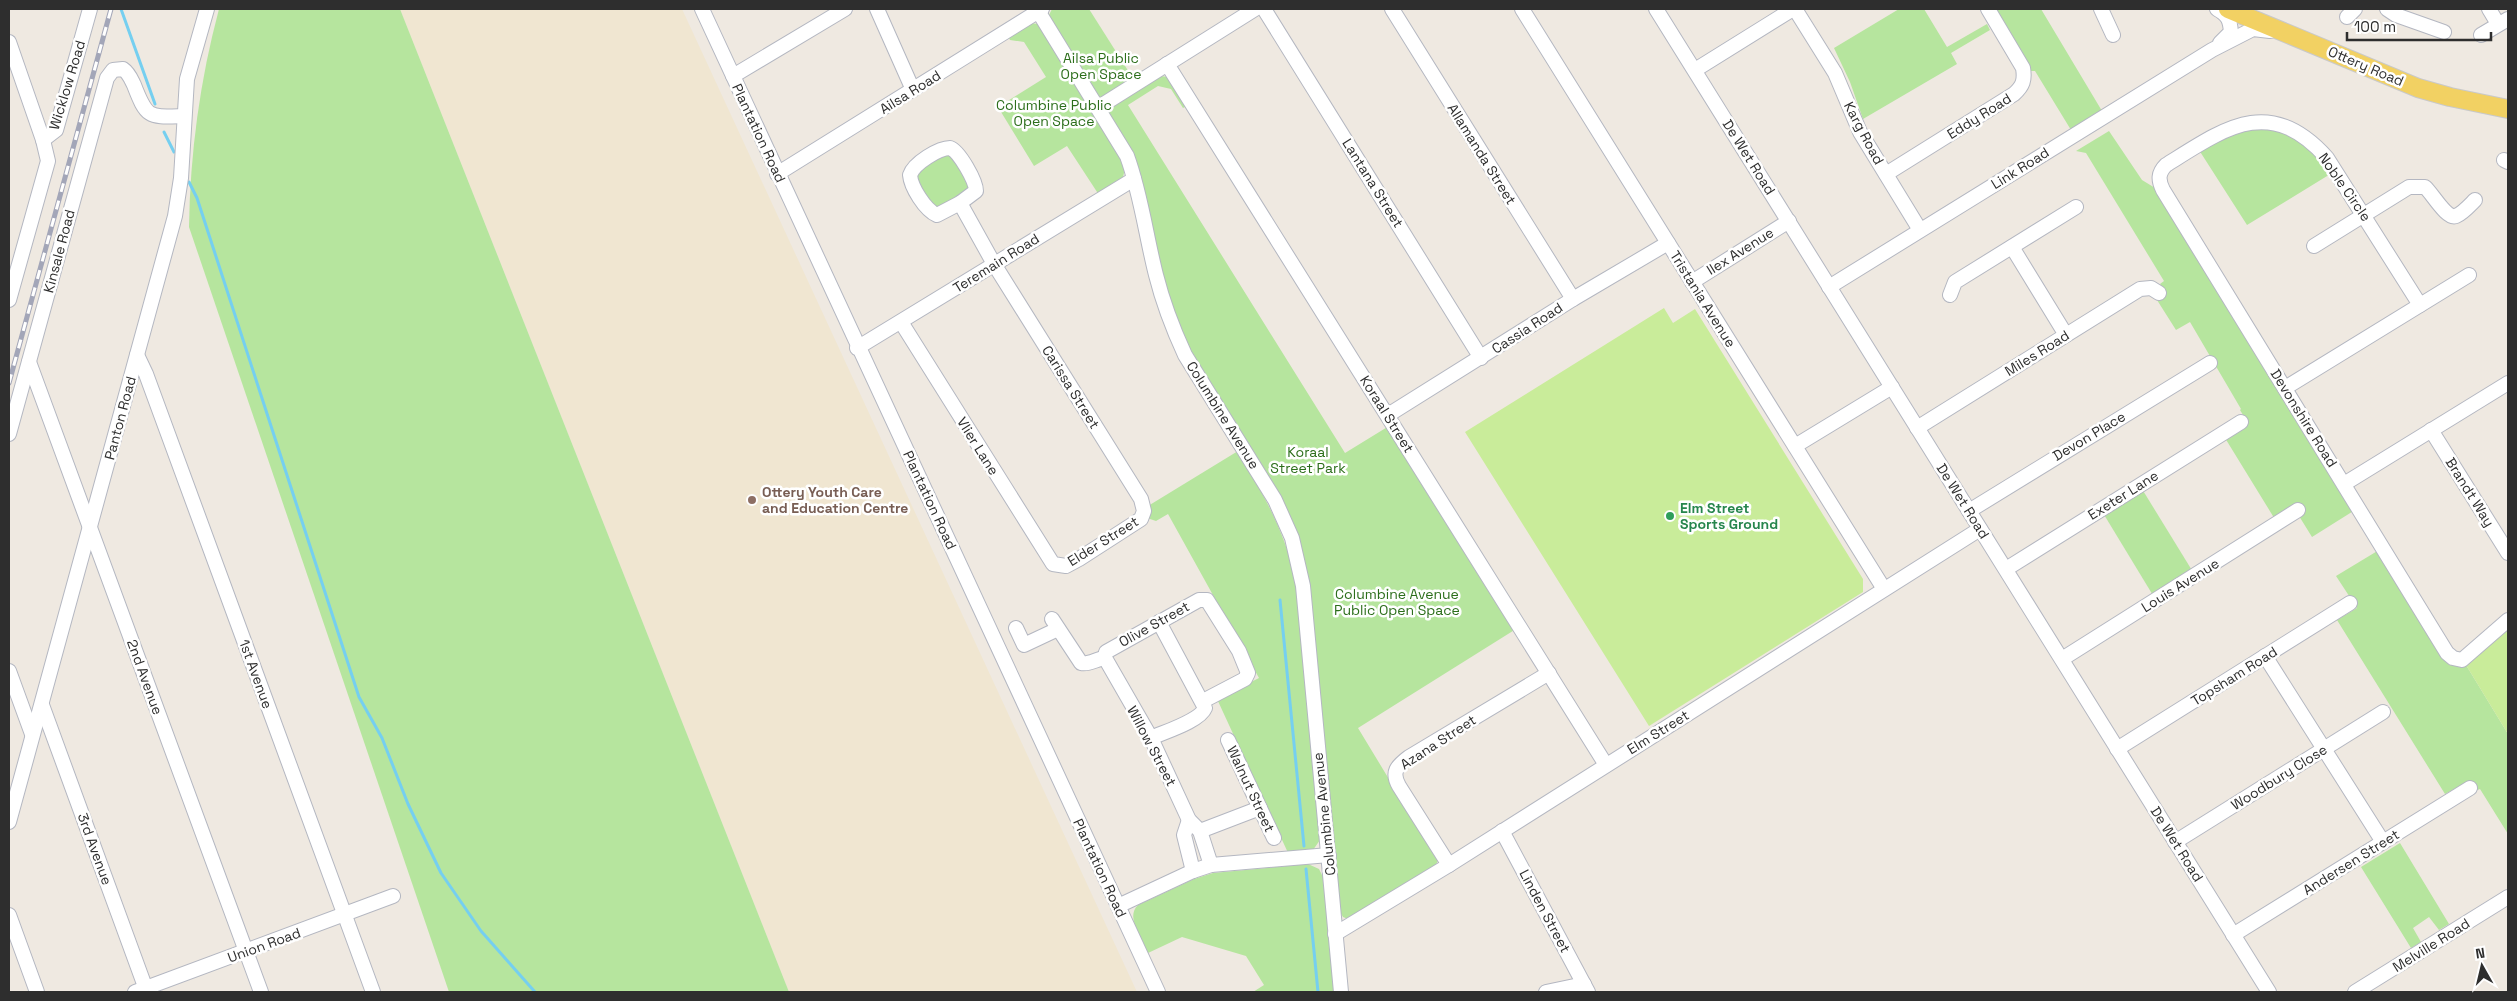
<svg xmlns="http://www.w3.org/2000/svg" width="2517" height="1001" viewBox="0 0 2517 1001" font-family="'Space Grotesk',sans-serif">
	<rect width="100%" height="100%" fill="#efe9e1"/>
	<!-- education -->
	<path fill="#f0e6d1" d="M 400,9 L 682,9 L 1137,992 L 789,992 Z"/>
	<!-- green -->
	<g fill="#b6e59e">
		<path d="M 219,9 L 400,9 L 789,992 L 449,992 L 189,227 C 190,153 200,80 219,9 Z"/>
		<path d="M 1052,9 L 1089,9 L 1134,80 L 1103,98 L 1097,96 L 1048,17 Z"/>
		<path d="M 1899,9 L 1924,9 L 1947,47 L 1987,24 L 1990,30 L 1951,53 L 1957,64 L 1863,119 L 1850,82 L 1834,48 Z"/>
		<path d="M 1993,9 L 2041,9 L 2102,111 L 2071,130 L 2035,71 L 2030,71 Z"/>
		<path d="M 1030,23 L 1038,24 L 1118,150 L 1125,169 L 1123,177 L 1099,195 L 1067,146 L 1034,166 L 998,107 L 1046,77 L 1024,42 L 1010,40 L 1008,36 Z"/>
		<path d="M 1160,76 L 1169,77 L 1189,105 L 1183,108 L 1171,89 L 1158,86 L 1128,105 L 1345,453 L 1389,426 L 1516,629 L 1358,728 L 1438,860 L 1436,865 L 1348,919 L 1343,917 L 1340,912 L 1307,576 L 1178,329 L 1108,113 L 1110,106 Z"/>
		<path d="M 2261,128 C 2298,134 2307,146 2332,173 L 2247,225 L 2199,150 L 2231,133 Z"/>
		<path d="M 2109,131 L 2142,180 L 2160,191 L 2355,510 L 2312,537 L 2299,516 L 2304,513 L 2298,502 L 2286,510 L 2276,521 L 2225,438 L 2248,423 L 2240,410 L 2241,409 L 2190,322 L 2176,330 L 2157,300 L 2165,292 L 2160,284 L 2164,281 L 2086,153 L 2076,151 Z"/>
		<path d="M 944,153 L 955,157 L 971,191 L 934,209 L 914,176 Z"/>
		<path d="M 1238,451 C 1265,497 1283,528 1296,580 L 1320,840 L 1313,850 L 1289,855 L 1217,699 L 1259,678 L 1168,514 L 1156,521 L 1147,518 L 1148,506 Z"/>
		<path d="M 2142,489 L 2193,572 L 2154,597 L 2103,513 Z"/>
		<path d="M 2379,550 L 2450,664 L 2459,667 L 2466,665 L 2508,734 L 2508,834 L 2480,789 L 2475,791 L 2469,781 L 2445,794 L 2337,620 L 2357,608 L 2336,576 Z"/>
		<path d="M 2400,843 L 2449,924 L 2439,930 L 2429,917 L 2413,928 L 2421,942 L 2411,948 L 2361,867 Z"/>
		<path d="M 1308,864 L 1319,869 L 1325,881 L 1336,992 L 1253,992 L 1264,985 L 1246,956 L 1182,937 L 1148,953 C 1142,939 1125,917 1138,905 L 1194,879 L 1213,873 Z"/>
	</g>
	<!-- pitch -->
	<g fill="#c9ec9a">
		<path d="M 1664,308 L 1673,323 L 1695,309 L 1863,579 L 1863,592 L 1649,726 L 1465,432 Z"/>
		<path d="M 2508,618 L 2508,734 L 2466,665 Z"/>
	</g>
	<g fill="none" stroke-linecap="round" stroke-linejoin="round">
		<!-- stream -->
		<g stroke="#75cff0" stroke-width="3">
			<path d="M 121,9 L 155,104"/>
			<path d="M 164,132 L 174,152"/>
			<path d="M 189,182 L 197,198 L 359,697 L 382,738 L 408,804 L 441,873 L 481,931 L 535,992"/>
			<path d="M 1280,600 L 1304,846"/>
			<path d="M 1306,869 L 1318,992"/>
		</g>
		<defs>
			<g id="minor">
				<path d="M 702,9 L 1158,992"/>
				<path d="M 877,9 L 913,90"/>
				<path d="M 1264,9 L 1481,358"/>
				<path d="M 1392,9 L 1573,299"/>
				<path d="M 1522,9 L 1884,589"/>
				<path d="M 1656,9 L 2269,992"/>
				<path d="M 1795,9 L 1835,73 L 1860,132 L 1920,230"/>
				<path d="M 2101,9 L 2113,35"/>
				<path d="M 2217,9 C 2228,15 2230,20 2231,32 L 2220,43"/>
				<path d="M 2387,9 L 2396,15 L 2444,32"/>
				<path d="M 2489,9 L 2498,24"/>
				<path d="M 1038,11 L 1127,156 C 1141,194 1146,236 1156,275 C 1163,303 1173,329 1185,355 L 1275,500 L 1292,538 L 1303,586 L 1341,992"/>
				<path d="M 2347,17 L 2355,9"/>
				<path d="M 2481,35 L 2508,19"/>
				<path d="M 9,42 L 43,140 L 48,161 L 9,300"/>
				<path d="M 1167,64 L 1606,765"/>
				<path d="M 1695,70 L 1793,9"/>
				<path d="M 733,76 L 845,9"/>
				<path d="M 1099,107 L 1255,9"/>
				<path d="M 43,140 L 56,130 L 90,9"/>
				<path d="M 950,148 C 959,151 976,181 976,191 L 960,203 L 937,215 C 925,210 911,187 910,175 C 914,163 939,148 950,148 Z"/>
				<path d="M 2504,160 L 2508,162"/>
				<path d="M 777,174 L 1042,9"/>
				<path d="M 1886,174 L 2014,94 C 2023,86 2025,80 2023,68 L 1988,9"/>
				<path d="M 2314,246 L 2409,187 L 2425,187 C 2432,193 2447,220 2456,216 C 2463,213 2470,205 2475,200"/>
				<path d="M 2012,247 L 2066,335"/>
				<path d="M 1692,282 L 1789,221"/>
				<path d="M 1829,287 L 2212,50 L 2253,29 L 2270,31"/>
				<path d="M 1950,295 L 1955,282 L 2076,207"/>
				<path d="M 2420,305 L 2327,158 C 2270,94 2225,128 2166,165 C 2158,173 2158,180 2163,190 L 2447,653 L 2453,658 L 2462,660 L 2508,620"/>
				<path d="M 901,322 L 1053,564 L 1066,566 L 1079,559 L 1141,519 L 1144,511 L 1141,499 L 994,264 L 960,203"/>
				<path d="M 857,348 L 1134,179"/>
				<path d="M 137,355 L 146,374 L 373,992"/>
				<path d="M 29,362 L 261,992"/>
				<path d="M 2285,388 L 2469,275"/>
				<path d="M 1388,415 L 1573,299 L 1668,243"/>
				<path d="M 1917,428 L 2140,289 L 2151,288 L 2159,293"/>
				<path d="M 2431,430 L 2508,553"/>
				<path d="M 9,434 L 107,78 L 113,70 L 123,69 C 129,73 131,79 134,85 C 147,119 149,117 184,116"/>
				<path d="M 1795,446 L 1892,387"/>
				<path d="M 2344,484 L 2508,383"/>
				<path d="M 1969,511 L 2210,363"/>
				<path d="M 2006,569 L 2241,422"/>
				<path d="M 1052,619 L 1081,663 C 1089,665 1096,659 1105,658"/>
				<path d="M 1016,628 L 1024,645 L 1058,629"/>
				<path d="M 2265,656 L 2383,842"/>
				<path d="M 2062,659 L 2298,510"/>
				<path d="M 9,671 L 32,734"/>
				<path d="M 1203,701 L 1245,679 L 1248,673 L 1239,651 L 1207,600 L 1199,600 L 1106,652 L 1105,658 L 1151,738 L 1189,820 L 1200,831 L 1211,865"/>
				<path d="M 42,705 L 147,992"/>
				<path d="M 1151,738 C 1164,732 1200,721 1205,708 L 1159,622"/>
				<path d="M 1228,740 L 1274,838"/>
				<path d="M 2117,749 L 2350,603"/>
				<path d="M 1189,820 L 1184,835 L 1193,871"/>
				<path d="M 9,822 L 175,216 L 181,178 L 187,79 L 207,9"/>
				<path d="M 1200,831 L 1260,808"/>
				<path d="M 1502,831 L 1588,992"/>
				<path d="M 2175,842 L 2383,712"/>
				<path d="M 1449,865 L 1399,786 C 1391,772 1397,766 1409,757 L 1549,673"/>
				<path d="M 1118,906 L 1193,871 L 1211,865 L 1329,855"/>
				<path d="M 9,915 L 37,992"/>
				<path d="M 1335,934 L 1449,865 L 1980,529"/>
				<path d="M 2233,935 L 2470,788"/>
				<path d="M 135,992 L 393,896"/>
				<path d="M 1546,992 L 1584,984"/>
				<path d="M 2355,992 L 2508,897"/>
			</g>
			<path id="major" d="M 2228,9 L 2418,88 L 2450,97 L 2508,109"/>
		</defs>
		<!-- minor casing -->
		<use href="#minor" stroke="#b4b7c1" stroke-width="16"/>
		<!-- major casing -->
		<use href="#major" stroke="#c9c9c9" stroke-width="20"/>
		<!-- minor -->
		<use href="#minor" stroke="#fff" stroke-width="14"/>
		<!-- major -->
		<use href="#major" stroke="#f2d163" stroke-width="18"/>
		<defs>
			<path id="rail" d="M 9,383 L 111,9"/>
		</defs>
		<!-- rail casing -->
		<use href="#rail" stroke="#a3a6b8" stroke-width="5"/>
		<!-- rail -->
		<use href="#rail" stroke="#fff" stroke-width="3" stroke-dasharray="9" stroke-linecap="butt"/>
	</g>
	<!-- markers -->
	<circle fill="#8d6e63" stroke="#fff" stroke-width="2" cx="752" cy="500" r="5"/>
	<circle fill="#2e9e5b" stroke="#fff" stroke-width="2" cx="1670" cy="516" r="5"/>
	<g text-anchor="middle" stroke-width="5" stroke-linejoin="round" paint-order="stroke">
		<!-- park labels -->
		<g font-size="14" fill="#2c6e1b" stroke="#fff">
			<text x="1101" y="63">Ailsa Public<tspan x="1101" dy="16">Open Space</tspan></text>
			<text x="1054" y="110">Columbine Public<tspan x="1054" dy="16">Open Space</tspan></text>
			<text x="1308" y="457">Koraal<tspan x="1308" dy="16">Street Park</tspan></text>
			<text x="1397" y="599">Columbine Avenue<tspan x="1397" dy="16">Public Open Space</tspan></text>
		</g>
		<!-- street labels -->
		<g font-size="14" fill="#2e2e2e" stroke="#fff">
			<text transform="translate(2366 66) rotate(23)" y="5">Ottery Road</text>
			<text transform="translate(67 85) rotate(-73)" y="5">Wicklow Road</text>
			<text transform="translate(910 92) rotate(-32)" y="5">Ailsa Road</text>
			<text transform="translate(1979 116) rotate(-32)" y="5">Eddy Road</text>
			<text transform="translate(759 133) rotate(65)" y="5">Plantation Road</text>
			<text transform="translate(1864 133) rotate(62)" y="5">Karg Road</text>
			<text transform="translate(1482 154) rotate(58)" y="5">Allamanda Street</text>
			<text transform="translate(1749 157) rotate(58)" y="5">De Wet Road</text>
			<text transform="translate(2020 168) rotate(-32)" y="5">Link Road</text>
			<text transform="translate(1373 183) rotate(58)" y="5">Lantana Street</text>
			<text transform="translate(2345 187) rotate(55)" y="5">Noble Circle</text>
			<text transform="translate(59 251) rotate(-75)" y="5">Kinsale Road</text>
			<text transform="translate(1740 251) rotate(-32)" y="5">Ilex Avenue</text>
			<text transform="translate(996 263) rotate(-32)" y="5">Teremain Road</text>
			<text transform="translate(1703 299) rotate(58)" y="5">Tristania Avenue</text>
			<text transform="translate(1527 328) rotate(-33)" y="5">Cassia Road</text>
			<text transform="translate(2037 353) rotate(-32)" y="5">Miles Road</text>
			<text transform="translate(1071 387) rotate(58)" y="5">Carissa Street</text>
			<text transform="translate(1387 414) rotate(58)" y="5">Koraal Street</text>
			<text transform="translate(1223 415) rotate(58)" y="5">Columbine Avenue</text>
			<text transform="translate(120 418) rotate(-75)" y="5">Panton Road</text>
			<text transform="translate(2304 418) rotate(58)" y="5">Devonshire Road</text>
			<text transform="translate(2089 436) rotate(-31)" y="5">Devon Place</text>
			<text transform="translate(978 446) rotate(58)" y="5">Vlier Lane</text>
			<text transform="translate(2470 492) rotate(58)" y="5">Brandt Way</text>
			<text transform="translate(2123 495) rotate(-32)" y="5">Exeter Lane</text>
			<text transform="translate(930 500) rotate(65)" y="5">Plantation Road</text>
			<text transform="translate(1963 501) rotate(58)" y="5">De Wet Road</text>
			<text transform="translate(1103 541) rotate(-32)" y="5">Elder Street</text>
			<text transform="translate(2180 585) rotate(-32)" y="5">Louis Avenue</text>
			<text transform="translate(1154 624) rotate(-29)" y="5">Olive Street</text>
			<text transform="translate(256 674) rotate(70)" y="5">1st Avenue</text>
			<text transform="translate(2234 676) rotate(-32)" y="5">Topsham Road</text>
			<text transform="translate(145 677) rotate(70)" y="5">2nd Avenue</text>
			<text transform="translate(1658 732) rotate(-32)" y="5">Elm Street</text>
			<text transform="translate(1438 742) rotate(-33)" y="5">Azana Street</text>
			<text transform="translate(1152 746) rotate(62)" y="5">Willow Street</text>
			<text transform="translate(2279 777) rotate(-32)" y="5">Woodbury Close</text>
			<text transform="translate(1251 789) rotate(65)" y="5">Walnut Street</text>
			<text transform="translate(1324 814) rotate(-96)" y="5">Columbine Avenue</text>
			<text transform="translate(2177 844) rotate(58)" y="5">De Wet Road</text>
			<text transform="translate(95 849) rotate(70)" y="5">3rd Avenue</text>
			<text transform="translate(2351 862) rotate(-32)" y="5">Andersen Street</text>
			<text transform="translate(1100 868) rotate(65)" y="5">Plantation Road</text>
			<text transform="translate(1545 911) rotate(62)" y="5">Linden Street</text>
			<text transform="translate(264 945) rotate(-20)" y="5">Union Road</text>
			<text transform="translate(2431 945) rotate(-32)" y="5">Melville Road</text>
		</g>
		<!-- education labels -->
		<g font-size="14" font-weight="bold" fill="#785e54" stroke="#fff" text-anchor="start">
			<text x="762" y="497">Ottery Youth Care<tspan x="762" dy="16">and Education Centre</tspan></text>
		</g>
		<!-- leisure labels -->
		<g font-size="14" font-weight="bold" fill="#27864d" stroke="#fff" text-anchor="start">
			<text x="1680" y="513">Elm Street<tspan x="1680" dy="16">Sports Ground</tspan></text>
		</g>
	</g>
	<!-- border -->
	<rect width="2517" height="1001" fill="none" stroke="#2e2e2e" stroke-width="20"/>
	<!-- north arrow -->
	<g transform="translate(2482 966) rotate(352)" stroke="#ffffff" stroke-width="4" paint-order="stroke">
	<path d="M0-4L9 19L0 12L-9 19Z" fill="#2e2e2e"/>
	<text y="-8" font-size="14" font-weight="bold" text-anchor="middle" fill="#2e2e2e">N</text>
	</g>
	<!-- scale -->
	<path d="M2347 32v8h144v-8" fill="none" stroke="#2e2e2e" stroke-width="2.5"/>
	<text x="2354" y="32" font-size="15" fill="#2e2e2e" stroke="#ffffff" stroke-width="4" paint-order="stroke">100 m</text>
</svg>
